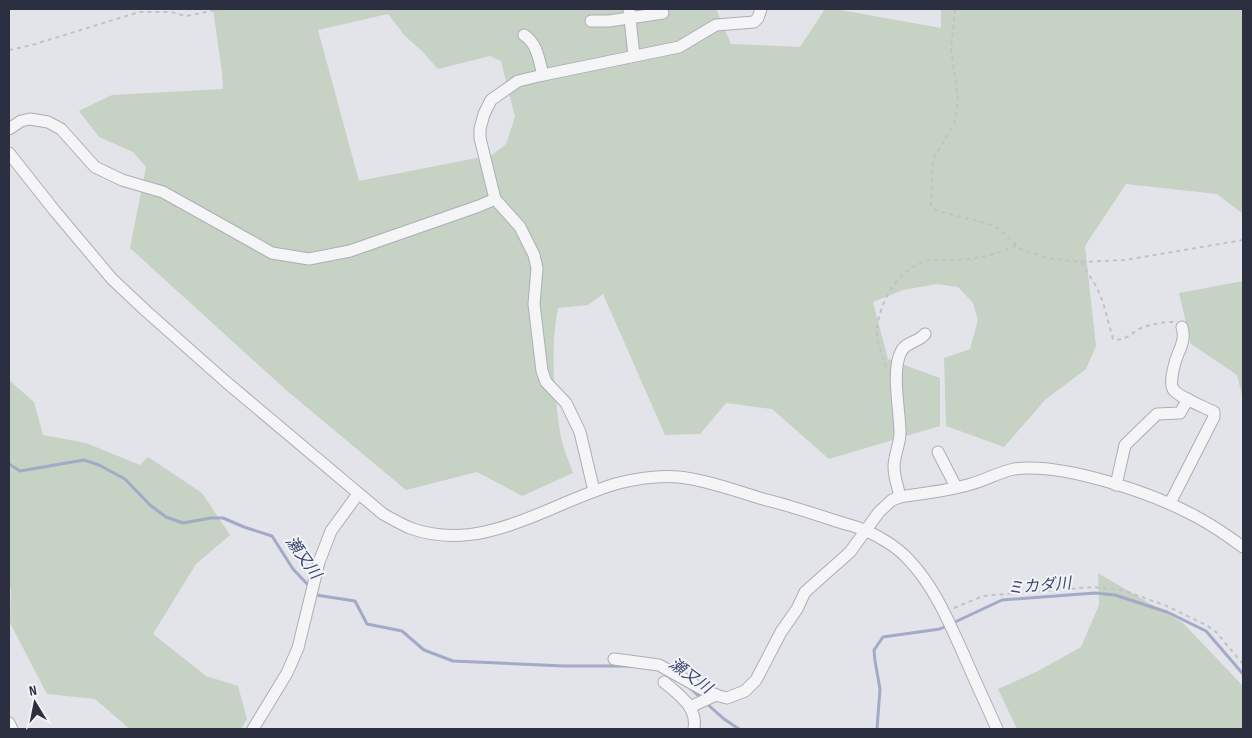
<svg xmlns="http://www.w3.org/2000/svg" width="1252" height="738" viewBox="0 0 1252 738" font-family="'Sofia Sans Condensed','Noto Sans JP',sans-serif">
	<rect width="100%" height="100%" fill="#e3e4e9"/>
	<!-- green -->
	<g fill="#c5d2c4" fill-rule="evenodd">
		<path d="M 213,9 L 716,9 L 731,44 L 800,47 L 825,9 L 835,9 L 941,28 L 941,9 L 1243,9 L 1243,214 L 1217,194 L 1126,184 L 1085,246 L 1096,346 L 1086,369 L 1046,399 L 1004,447 L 946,426 L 944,358 L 970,349 L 978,320 L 973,303 L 958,287 L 937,284 L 903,290 L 873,302 L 888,359 L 940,378 L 940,426 L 829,459 L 772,409 L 726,403 L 700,434 L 665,435 L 603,294 L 588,305 L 558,308 C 550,348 554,392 560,432 C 562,445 568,459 573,473 L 522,496 L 477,472 L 406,490 L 286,390 L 130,248 L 146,167 L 133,152 L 99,137 L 79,111 L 112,95 L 223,89 L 222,72 ZM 388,14 L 405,36 L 422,51 L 438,69 L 490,56 L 501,61 L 515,117 L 506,144 L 492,155 L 359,181 L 318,30 Z"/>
		<path d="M 1243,281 L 1243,399 L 1237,375 L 1191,344 L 1179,293 Z"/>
		<path d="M 9,380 L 34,402 L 43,435 L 86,443 L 140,465 L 148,457 L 202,493 L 230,535 L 196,564 L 153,634 L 206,676 L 238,686 L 247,719 L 241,729 L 130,729 L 95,699 L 47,694 L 10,623 L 11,590 L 9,582 Z"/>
		<path d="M 1098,573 L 1183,623 L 1242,685 L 1243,689 L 1243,729 L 1017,729 L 998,689 L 1038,671 L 1081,647 L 1099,605 Z"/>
	</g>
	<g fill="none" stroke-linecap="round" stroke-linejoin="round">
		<!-- stream -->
		<g stroke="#a1aac6" stroke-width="3">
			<path d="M 9,464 L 20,471 L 84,460 L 99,465 L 125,479 L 150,505 L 166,517 L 183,523 L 211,518 L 223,518 L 244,527 L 272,536 L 293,569 L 310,587"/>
			<path d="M 314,592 L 316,595 L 355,601 L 367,624 L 402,631 L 424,650 L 453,661 L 564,666 L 630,666"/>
			<path d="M 690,688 L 702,699"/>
			<path d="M 706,703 L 724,719 L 739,729"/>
			<path d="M 877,729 L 880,689 L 875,661 L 874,650 L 883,637 L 940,629 L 1002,600 L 1095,593 L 1115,595 L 1167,612 L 1206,631 L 1243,674"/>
		</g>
		<defs>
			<g id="minor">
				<path d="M 629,9 L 634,56"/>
				<path d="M 591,21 L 609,21 L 663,13"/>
				<path d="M 524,35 C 537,43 539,60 543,75"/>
				<path d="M 9,129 L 21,121 L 30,119 L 48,122 L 61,129 L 95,167 L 122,180 L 163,192 L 272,253 L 309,259 L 350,251 L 479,206 L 495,199"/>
				<path d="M 9,153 L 54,210 L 112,279 L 146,311 L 225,381 L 383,514 C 392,519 401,524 410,528 C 484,555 550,502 619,483 C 639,478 659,475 679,477 C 707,480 736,491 763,499 C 788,505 812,513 836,521 C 845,524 855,526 864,530 C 879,536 897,547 908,559 C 934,586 948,620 963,653 C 974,679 986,704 997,729"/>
				<path d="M 938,452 L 956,487"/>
				<path d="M 1116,485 L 1125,445 L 1157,414 L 1180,413 L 1188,399"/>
				<path d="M 594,491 L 580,432 L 566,403 L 546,382 L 542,371 L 534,304 L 537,268 L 534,255 L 520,227 L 495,199 L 480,138 L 480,129 L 484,114 L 491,100 L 518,81 L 543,75 L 679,47 L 716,25 L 754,22 L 758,18 L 761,9"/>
				<path d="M 900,497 C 898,487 894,477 894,467 C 894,455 900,444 900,433 C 900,412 891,370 901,352 C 905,342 919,342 925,334"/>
				<path d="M 1170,503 L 1214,417 L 1214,412 C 1204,407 1178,397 1173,389 C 1169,382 1175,361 1178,354 C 1182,345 1185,337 1182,327"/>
				<path d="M 614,659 L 659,665 L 702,689 L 719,696 L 727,698 L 745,691 L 756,680 L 781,632 L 797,609 L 805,592 L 850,552 L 879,512 L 892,500 L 900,497 C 923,493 949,491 971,484 C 986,480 999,472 1014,469 C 1062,462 1152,493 1195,516 C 1212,525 1228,536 1243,547"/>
				<path d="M 664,682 C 679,695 698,707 694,729"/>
				<path d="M 690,707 L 716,695"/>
				<path d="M 9,723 L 12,729"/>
				<path d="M 253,729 L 287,673 L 298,648 L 319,562 L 331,531 L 358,494"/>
			</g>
		</defs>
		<!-- minor casing -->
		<use href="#minor" stroke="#acaeb6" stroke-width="13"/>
		<!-- path -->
		<g stroke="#c1c2c8" stroke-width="2" stroke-dasharray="4 4" stroke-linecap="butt">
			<path d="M 955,9 L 951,49 L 958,100 L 954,124 L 933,159 L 931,205 L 935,210 L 989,224 L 998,228 L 1021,249 L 1047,258 L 1081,262 L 1096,286 L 1103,302 L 1113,339 C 1125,342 1131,333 1141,328 C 1152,324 1162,322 1173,322"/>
			<path d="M 9,50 L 32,45 L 139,12 L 171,12 L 186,16 L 221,9"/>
			<path d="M 1081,262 L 1125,260 L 1243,240"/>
			<path d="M 886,367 C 883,355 876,342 877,330 C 879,301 900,266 930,260 C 939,259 948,261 957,260 C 978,259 998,254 1016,245"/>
			<path d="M 954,608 L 983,596 L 1005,594 L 1093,587 L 1122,590 L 1167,606 L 1206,625 L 1216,632 L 1243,664"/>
		</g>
		<!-- minor -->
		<use href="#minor" stroke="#f5f5f8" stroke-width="11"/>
	</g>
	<g text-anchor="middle" stroke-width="4" stroke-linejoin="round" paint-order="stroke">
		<!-- water labels -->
		<g font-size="16" font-style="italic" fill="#3a4670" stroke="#f2f3f7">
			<text transform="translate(304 557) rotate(54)" y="6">瀬又川</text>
			<text transform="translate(1039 585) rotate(-5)" y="6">ミカダ川</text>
			<text transform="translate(691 675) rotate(36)" y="6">瀬又川</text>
		</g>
	</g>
	<!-- border -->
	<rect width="1252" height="738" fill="none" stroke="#2c2f40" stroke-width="20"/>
	<!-- north arrow -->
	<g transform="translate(35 703) rotate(350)" stroke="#f2f3f7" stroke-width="4" paint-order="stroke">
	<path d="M0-4L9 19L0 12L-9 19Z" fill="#2c2f40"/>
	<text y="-8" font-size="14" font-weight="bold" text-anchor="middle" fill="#2c2f40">N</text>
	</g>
</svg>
